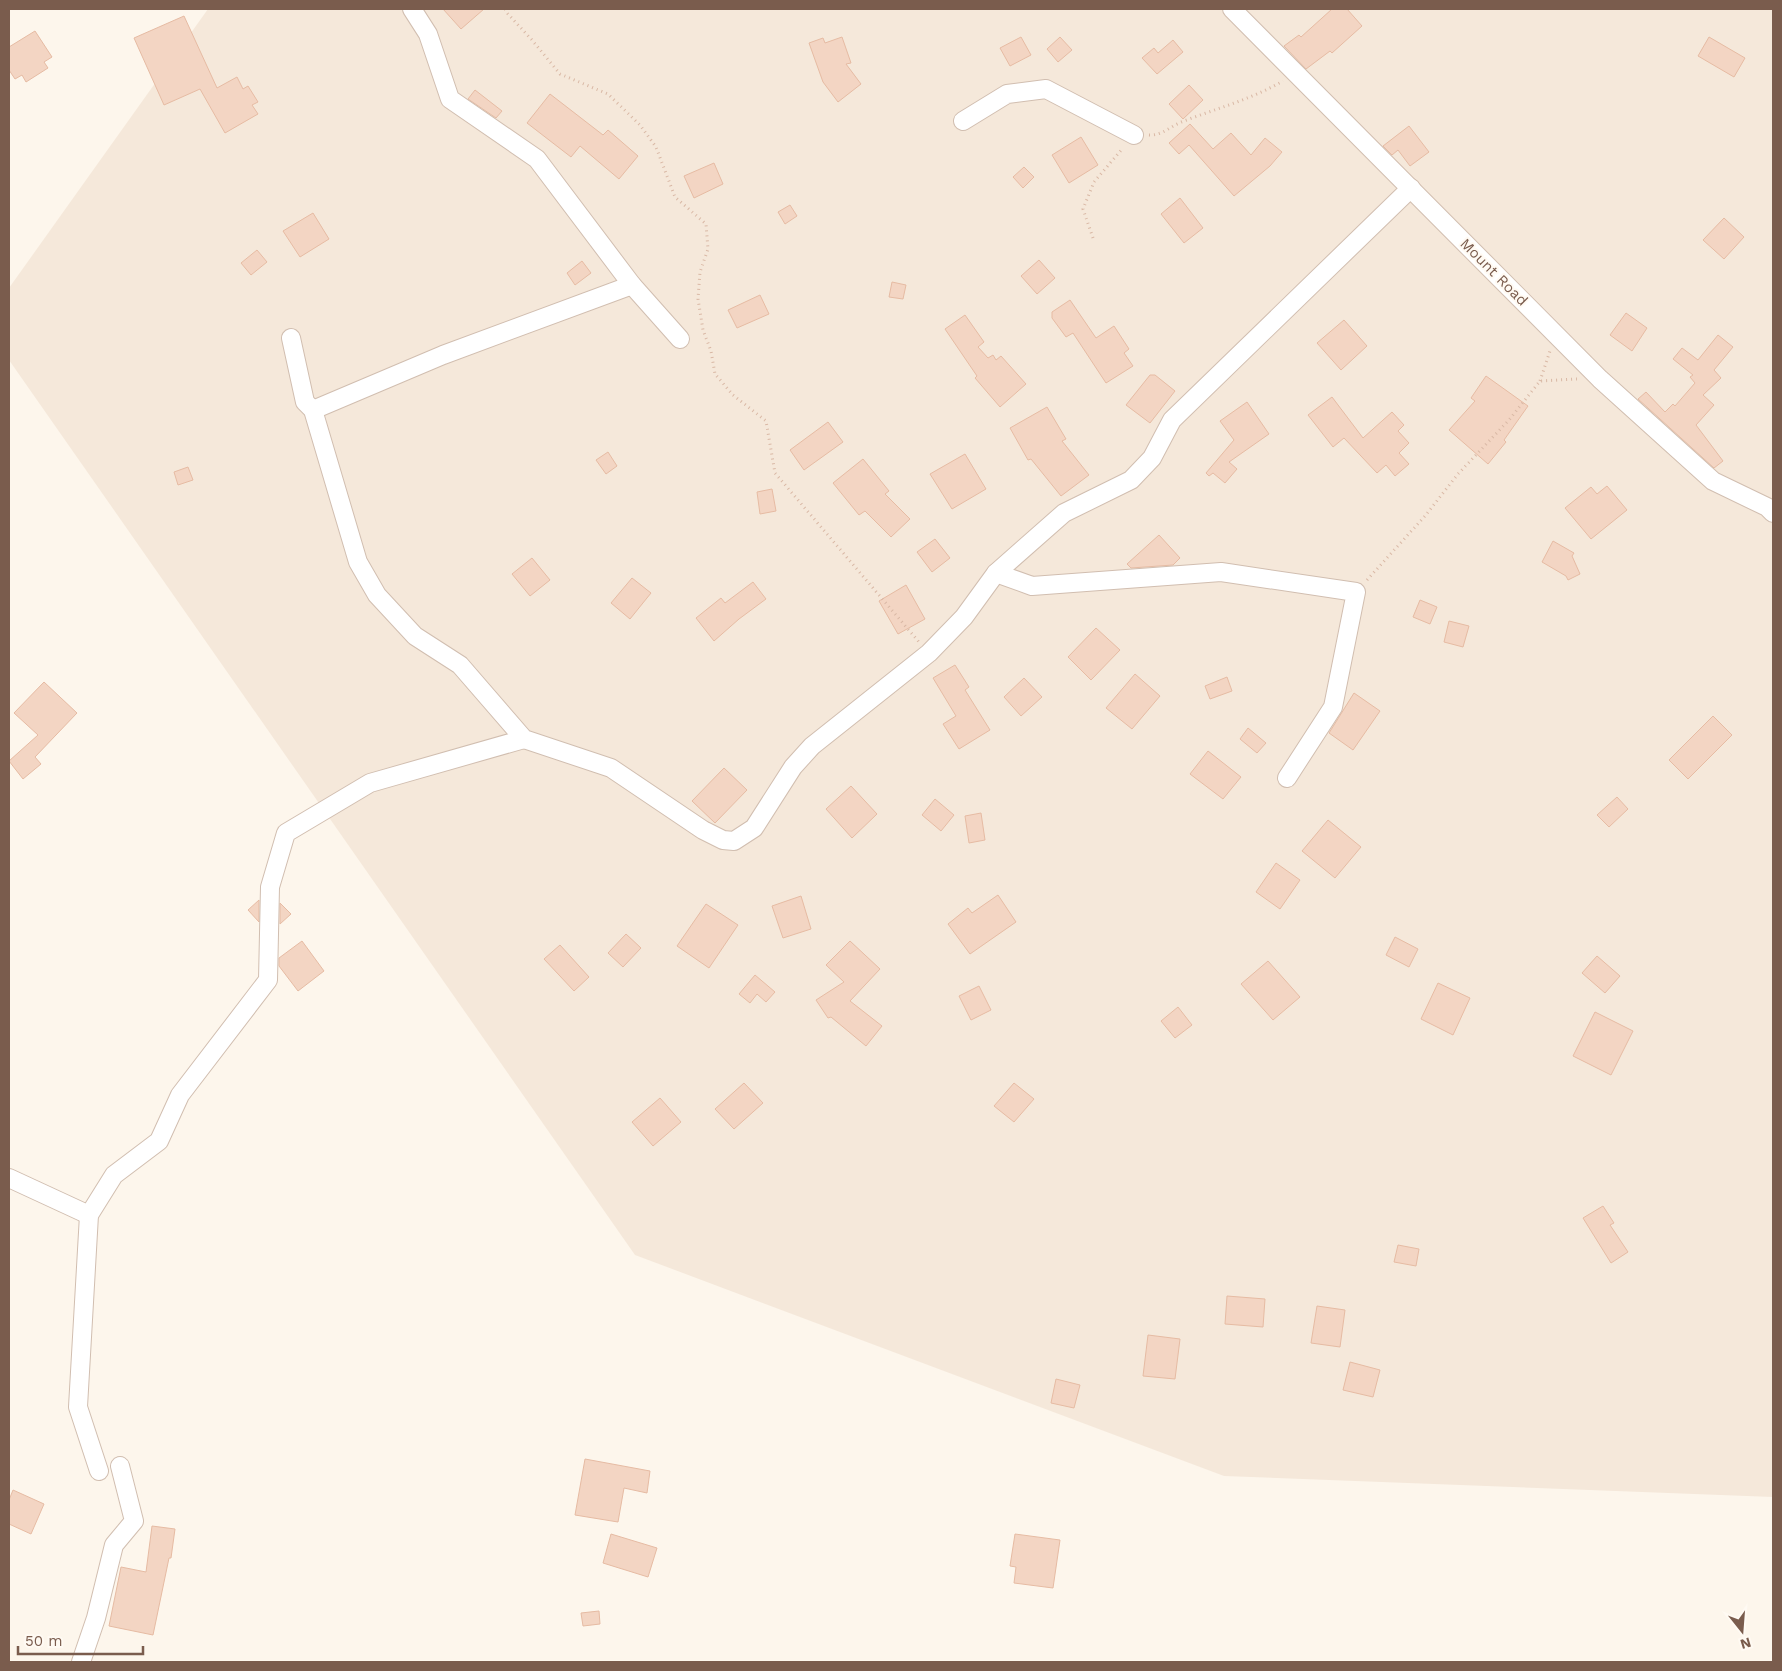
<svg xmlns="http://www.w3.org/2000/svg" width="1782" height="1671" viewBox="0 0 1782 1671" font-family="'Work Sans',sans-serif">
	<rect width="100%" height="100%" fill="#fdf6ec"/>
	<!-- residential -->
	<path fill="#f5e8da" d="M 208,9 L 1773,9 L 1773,1497 L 1224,1476 L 635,1255 L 9,360 L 9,288 Z"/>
	<!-- building -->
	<g fill="#f3d5c3" stroke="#e6bba3">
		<path d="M 443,9 L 484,9 L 461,29 Z"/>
		<path d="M 1332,9 L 1347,9 L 1362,26 L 1332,53 L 1330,51 L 1306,69 L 1284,46 L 1299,35 L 1301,37 Z"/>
		<path d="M 184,16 L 217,88 L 237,77 L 243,89 L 248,86 L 258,102 L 252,105 L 258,114 L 225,133 L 200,89 L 164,105 L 134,38 Z"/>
		<path d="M 35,31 L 52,57 L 44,62 L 48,68 L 26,82 L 22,75 L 15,79 L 9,70 L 9,47 Z"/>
		<path d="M 842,37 L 851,63 L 846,64 L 861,84 L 838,102 L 823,82 L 809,43 L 823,38 L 825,43 Z"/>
		<path d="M 1021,37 L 1031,55 L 1010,66 L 1000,48 Z"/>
		<path d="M 1060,37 L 1072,50 L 1058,62 L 1047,49 Z"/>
		<path d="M 1709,37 L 1745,58 L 1734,77 L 1698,56 Z"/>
		<path d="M 1173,40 L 1183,52 L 1157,74 L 1142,58 L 1154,48 L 1158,53 Z"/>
		<path d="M 1189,85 L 1203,100 L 1183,119 L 1169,104 Z"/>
		<path d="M 475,90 L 502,111 L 496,118 L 468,99 Z"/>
		<path d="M 550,94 L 603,135 L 608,130 L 638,156 L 619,179 L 580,146 L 571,157 L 527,123 Z"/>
		<path d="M 1190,124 L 1213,149 L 1231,133 L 1251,155 L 1265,138 L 1282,152 L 1270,166 L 1234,196 L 1189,145 L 1179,154 L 1169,143 Z"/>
		<path d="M 1409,126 L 1429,152 L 1410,166 L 1398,150 L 1392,155 L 1383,146 Z"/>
		<path d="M 1081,137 L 1098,165 L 1069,183 L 1052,155 Z"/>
		<path d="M 714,163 L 723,184 L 694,198 L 684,176 Z"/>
		<path d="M 1024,167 L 1034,177 L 1023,188 L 1013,177 Z"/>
		<path d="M 1180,198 L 1203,228 L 1184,243 L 1161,214 Z"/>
		<path d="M 790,205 L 797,216 L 785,224 L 778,212 Z"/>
		<path d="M 313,213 L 329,239 L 300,257 L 283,231 Z"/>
		<path d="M 1724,218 L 1744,237 L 1724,259 L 1703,240 Z"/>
		<path d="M 257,250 L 267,262 L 251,275 L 241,263 Z"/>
		<path d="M 1039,260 L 1055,278 L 1037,294 L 1021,276 Z"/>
		<path d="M 582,261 L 591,273 L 575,285 L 567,273 Z"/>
		<path d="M 892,282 L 906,285 L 903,299 L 889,297 Z"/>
		<path d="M 760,295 L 769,314 L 737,328 L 728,310 Z"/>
		<path d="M 1070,300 L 1096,338 L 1114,326 L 1129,349 L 1124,353 L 1133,366 L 1106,383 L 1073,333 L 1066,337 L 1052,318 L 1052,312 Z"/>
		<path d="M 1626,313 L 1647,328 L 1632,351 L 1610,335 Z"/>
		<path d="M 965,315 L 984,342 L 978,347 L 988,358 L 993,355 L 996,360 L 1001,356 L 1026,384 L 1000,407 L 975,378 L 977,376 L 945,329 Z"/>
		<path d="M 1344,320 L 1367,346 L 1341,370 L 1317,343 Z"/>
		<path d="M 1718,335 L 1733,347 L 1714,370 L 1721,378 L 1703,395 L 1714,405 L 1696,425 L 1723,461 L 1714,468 L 1638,399 L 1646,392 L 1665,412 L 1673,404 L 1675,406 L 1695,383 L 1690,377 L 1693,375 L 1673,359 L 1682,348 L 1698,360 Z"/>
		<path d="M 1150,375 L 1155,375 L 1175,391 L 1150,423 L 1126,405 Z"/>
		<path d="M 1486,376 L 1528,406 L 1504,440 L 1506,442 L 1488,464 L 1449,430 L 1475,401 L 1471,398 Z"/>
		<path d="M 1332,397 L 1363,438 L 1392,412 L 1404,425 L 1398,431 L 1409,443 L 1399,453 L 1409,464 L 1395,476 L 1386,465 L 1377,473 L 1344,438 L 1333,447 L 1308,415 Z"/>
		<path d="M 1247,402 L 1269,434 L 1229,462 L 1237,469 L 1225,483 L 1213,473 L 1209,476 L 1206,473 L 1234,440 L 1220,421 Z"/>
		<path d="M 1047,407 L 1066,439 L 1062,441 L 1089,475 L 1061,496 L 1031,459 L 1028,460 L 1010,428 Z"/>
		<path d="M 828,422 L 843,442 L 804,470 L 790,450 Z"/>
		<path d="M 608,452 L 617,466 L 606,474 L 596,460 Z"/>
		<path d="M 965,454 L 986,489 L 952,509 L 930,474 Z"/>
		<path d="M 863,459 L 889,491 L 885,494 L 910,519 L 891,537 L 865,511 L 859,515 L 833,483 Z"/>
		<path d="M 188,467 L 193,480 L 178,485 L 174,472 Z"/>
		<path d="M 1607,486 L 1627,510 L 1591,539 L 1565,508 L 1591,487 L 1597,494 Z"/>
		<path d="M 772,489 L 776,511 L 760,514 L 757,492 Z"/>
		<path d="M 1159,535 L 1180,558 L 1173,565 L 1131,568 L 1127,564 Z"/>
		<path d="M 935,539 L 950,558 L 932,572 L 917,552 Z"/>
		<path d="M 1553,541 L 1574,553 L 1572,556 L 1580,574 L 1568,580 L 1566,576 L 1542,562 Z"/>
		<path d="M 532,558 L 550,580 L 530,596 L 512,574 Z"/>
		<path d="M 632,578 L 651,593 L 630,619 L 611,603 Z"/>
		<path d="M 753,582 L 766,599 L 739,619 L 714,641 L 696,618 L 721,598 L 725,603 Z"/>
		<path d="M 906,585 L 925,619 L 898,634 L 879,601 Z"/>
		<path d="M 1420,600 L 1437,607 L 1430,624 L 1413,617 Z"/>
		<path d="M 1449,621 L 1469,626 L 1463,647 L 1444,642 Z"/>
		<path d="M 1096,628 L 1120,650 L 1091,680 L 1068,657 Z"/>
		<path d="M 955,665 L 969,687 L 965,690 L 990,730 L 959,749 L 943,724 L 956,716 L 933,678 Z"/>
		<path d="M 1135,674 L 1160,696 L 1132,729 L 1106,708 Z"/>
		<path d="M 1227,677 L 1232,691 L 1210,699 L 1205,686 Z"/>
		<path d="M 1024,678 L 1042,697 L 1021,716 L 1004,697 Z"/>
		<path d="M 44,682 L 77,713 L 35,757 L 41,764 L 23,779 L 9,761 L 38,735 L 14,713 Z"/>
		<path d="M 1354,693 L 1380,711 L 1353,750 L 1329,733 Z"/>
		<path d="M 1713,716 L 1732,735 L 1688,779 L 1669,760 Z"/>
		<path d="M 1248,728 L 1266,743 L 1257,753 L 1240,739 Z"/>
		<path d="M 1208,751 L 1241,777 L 1223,799 L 1190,774 Z"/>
		<path d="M 724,768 L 747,790 L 715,823 L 692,801 Z"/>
		<path d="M 851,786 L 877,814 L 852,838 L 826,809 Z"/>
		<path d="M 1617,797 L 1628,809 L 1609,827 L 1597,815 Z"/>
		<path d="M 935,799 L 954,815 L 941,831 L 922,815 Z"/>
		<path d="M 981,813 L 985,840 L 969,843 L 965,816 Z"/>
		<path d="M 1328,820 L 1361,847 L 1335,878 L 1302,851 Z"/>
		<path d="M 1276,863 L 1300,880 L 1280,909 L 1256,892 Z"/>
		<path d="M 998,895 L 1016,922 L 970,954 L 948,924 L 968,908 L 972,913 Z"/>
		<path d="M 801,896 L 811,929 L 783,938 L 772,906 Z"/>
		<path d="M 259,900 L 259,922 L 248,910 Z"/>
		<path d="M 280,903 L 291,914 L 280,924 Z"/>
		<path d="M 706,904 L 738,925 L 709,968 L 677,946 Z"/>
		<path d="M 626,934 L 641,948 L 623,967 L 608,953 Z"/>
		<path d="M 1395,937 L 1418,949 L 1409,967 L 1386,955 Z"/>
		<path d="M 302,941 L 324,971 L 298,991 L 279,966 L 279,958 Z"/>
		<path d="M 850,941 L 880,969 L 850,1001 L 882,1026 L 866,1046 L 831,1017 L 828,1018 L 816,1000 L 844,982 L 826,965 Z"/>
		<path d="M 560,945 L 589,977 L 574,991 L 544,959 Z"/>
		<path d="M 1597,956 L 1620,976 L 1605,993 L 1582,973 Z"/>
		<path d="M 1268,961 L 1300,997 L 1273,1020 L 1241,984 Z"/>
		<path d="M 755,975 L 775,992 L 766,1002 L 757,994 L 750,1003 L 739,994 Z"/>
		<path d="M 1438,983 L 1470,998 L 1453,1035 L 1421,1019 Z"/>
		<path d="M 979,986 L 991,1010 L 971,1020 L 959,996 Z"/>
		<path d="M 1178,1007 L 1192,1025 L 1175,1038 L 1161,1021 Z"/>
		<path d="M 1595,1012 L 1633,1031 L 1611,1075 L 1573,1056 Z"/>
		<path d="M 744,1083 L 763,1103 L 734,1129 L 715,1109 Z"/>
		<path d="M 1014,1083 L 1034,1099 L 1014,1122 L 994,1106 Z"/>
		<path d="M 660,1098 L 681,1122 L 653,1146 L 632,1122 Z"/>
		<path d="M 1603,1206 L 1614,1223 L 1610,1225 L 1628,1252 L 1611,1263 L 1583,1218 Z"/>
		<path d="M 1398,1245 L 1419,1249 L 1416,1266 L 1394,1262 Z"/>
		<path d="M 1227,1296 L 1265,1299 L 1263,1327 L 1225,1324 Z"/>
		<path d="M 1317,1306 L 1345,1310 L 1340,1347 L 1311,1343 Z"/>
		<path d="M 1148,1335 L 1180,1339 L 1175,1379 L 1143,1376 Z"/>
		<path d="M 1350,1362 L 1380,1370 L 1373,1397 L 1343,1390 Z"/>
		<path d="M 1056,1379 L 1080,1385 L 1074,1408 L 1051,1403 Z"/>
		<path d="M 585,1459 L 650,1471 L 647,1493 L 624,1488 L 618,1522 L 575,1515 Z"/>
		<path d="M 13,1490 L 44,1504 L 31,1534 L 9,1524 L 9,1500 Z"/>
		<path d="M 152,1526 L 175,1529 L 171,1558 L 169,1558 L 153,1635 L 109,1626 L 121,1567 L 146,1572 Z"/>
		<path d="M 611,1534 L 657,1548 L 648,1577 L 603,1563 Z"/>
		<path d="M 1015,1534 L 1060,1540 L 1053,1588 L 1014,1583 L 1016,1567 L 1010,1566 Z"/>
		<path d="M 599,1611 L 600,1624 L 583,1626 L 581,1613 Z"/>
	</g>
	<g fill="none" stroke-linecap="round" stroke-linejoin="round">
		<defs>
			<g id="minor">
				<path d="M 412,9 L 428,34 L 450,99 L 537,159 L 632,285 L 680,339"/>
				<path d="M 1232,9 L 1600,379 L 1713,481 L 1767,507 L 1773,513"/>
				<path d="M 963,121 L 1007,94 L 1046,89 L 1134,135"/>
				<path d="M 291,338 L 305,402 L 313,410 L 358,562 L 377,595 L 415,636 L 460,665 L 524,739 L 611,768 L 703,830 L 723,840 L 734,841 L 754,828 L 793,767 L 812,746 L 929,653 L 964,617 L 996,573 L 1064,513 L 1131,480 L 1152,458 L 1172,420 L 1411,188"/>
				<path d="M 313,410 L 443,355 L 632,285"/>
				<path d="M 996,573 L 1032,586 L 1221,572 L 1356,592 L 1333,707 L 1287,778"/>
				<path d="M 9,1178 L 89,1215"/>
				<path d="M 99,1471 L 78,1407 L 89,1215 L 114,1175 L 159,1141 L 180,1095 L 268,980 L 270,887 L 286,833 L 370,783 L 524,739"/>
				<path d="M 81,1662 L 96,1618 L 114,1545 L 134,1521 L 120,1466"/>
			</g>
		</defs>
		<!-- minor casing -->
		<use href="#minor" stroke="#d1beb0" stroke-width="20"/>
		<!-- path -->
		<g stroke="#d9b8a5" stroke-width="3" stroke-dasharray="1 4" stroke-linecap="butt">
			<path d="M 505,9 L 508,14 L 532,40 L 560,74 L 608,94 L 640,125 L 656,147 L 675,197 L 706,224 L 708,249 L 700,272 L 698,299 L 703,330 L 711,351 L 715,374 L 733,395 L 766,421 L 775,473 L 919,642"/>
			<path d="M 1149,135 C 1162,136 1172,125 1184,121 C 1218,108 1252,99 1283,81"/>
			<path d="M 1093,238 L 1083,209 L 1094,182 L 1123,148"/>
			<path d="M 1540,381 L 1550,351"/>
			<path d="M 1367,580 L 1425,516 L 1458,474 L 1509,420 L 1540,381 L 1577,379"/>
		</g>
		<!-- minor -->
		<use href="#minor" stroke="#fff" stroke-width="18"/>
	</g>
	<g text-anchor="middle" stroke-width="4" stroke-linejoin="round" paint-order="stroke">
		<!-- street labels -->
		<g font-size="15" fill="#7a5c4d" stroke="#fffaf3">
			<text transform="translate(1494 272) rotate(45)" y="5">Mount Road</text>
		</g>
	</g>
	<!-- border -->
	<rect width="1782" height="1671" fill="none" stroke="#7a5c4d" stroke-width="20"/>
	<!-- north arrow -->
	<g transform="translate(1742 1631) rotate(163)" stroke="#fffaf3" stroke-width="4" paint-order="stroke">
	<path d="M0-4L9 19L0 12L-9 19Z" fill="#7a5c4d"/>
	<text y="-8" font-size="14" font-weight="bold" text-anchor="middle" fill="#7a5c4d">N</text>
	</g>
	<!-- scale -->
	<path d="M18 1646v8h125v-8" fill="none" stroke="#7a5c4d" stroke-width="2.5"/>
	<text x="25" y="1646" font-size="15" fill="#7a5c4d" stroke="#fffaf3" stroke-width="4" paint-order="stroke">50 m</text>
</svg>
